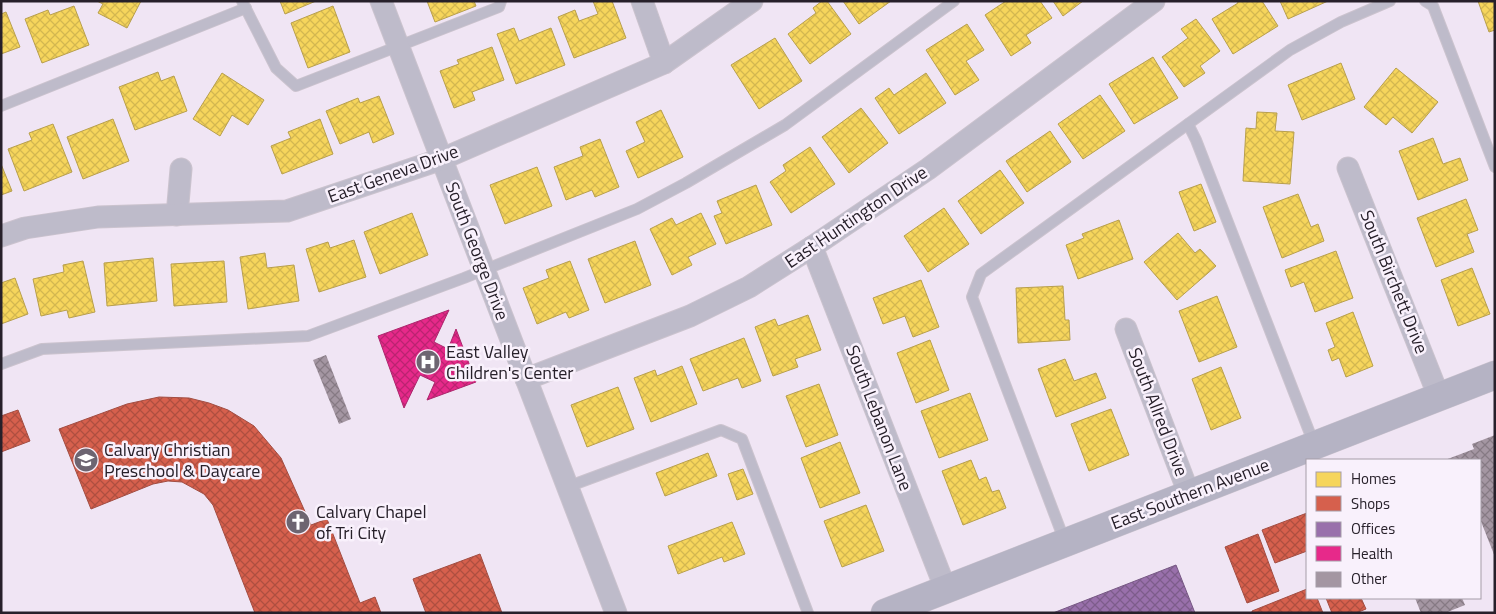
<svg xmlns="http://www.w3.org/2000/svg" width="1496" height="614" viewBox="0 0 1496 614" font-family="'Titillium Web',sans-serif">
	<defs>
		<pattern id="homes-cross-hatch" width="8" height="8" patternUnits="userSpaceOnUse" patternTransform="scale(1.25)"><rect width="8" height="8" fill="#f6d55c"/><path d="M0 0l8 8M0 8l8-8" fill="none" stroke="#d3b750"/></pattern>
		<pattern id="shops-cross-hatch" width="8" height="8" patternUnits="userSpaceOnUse" patternTransform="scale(1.25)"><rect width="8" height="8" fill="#d6604d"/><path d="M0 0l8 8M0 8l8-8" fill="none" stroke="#ae4f40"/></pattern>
		<pattern id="offices-cross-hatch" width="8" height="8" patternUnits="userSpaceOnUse" patternTransform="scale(1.25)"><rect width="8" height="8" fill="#9970ab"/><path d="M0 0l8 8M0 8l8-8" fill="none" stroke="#7d5c8b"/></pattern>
		<pattern id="health-cross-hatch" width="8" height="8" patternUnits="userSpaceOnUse" patternTransform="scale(1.25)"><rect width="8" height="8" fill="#e7298a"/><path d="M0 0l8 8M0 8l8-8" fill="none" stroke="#bb2371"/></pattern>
		<pattern id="building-cross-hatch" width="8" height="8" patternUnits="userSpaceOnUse" patternTransform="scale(1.25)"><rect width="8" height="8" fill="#a496a2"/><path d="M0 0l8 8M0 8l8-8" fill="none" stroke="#867a84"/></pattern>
	</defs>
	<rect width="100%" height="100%" fill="#f0e5f4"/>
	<!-- homes -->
	<g fill="url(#homes-cross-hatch)" stroke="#b89f4d">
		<path d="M 97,1 L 141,1 L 127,28 L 98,13 L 103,4 Z"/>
		<path d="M 280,1 L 316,1 L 285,14 Z"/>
		<path d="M 427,1 L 474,1 L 476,6 L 435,22 Z"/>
		<path d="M 593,1 L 612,1 L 626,38 L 574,58 L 558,17 L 575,10 L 579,21 L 598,14 Z"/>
		<path d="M 822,1 L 827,1 L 851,34 L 810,64 L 788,34 L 816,13 L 813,8 Z"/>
		<path d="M 843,1 L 891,1 L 859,24 Z"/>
		<path d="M 1006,1 L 1040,1 L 1052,18 L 1026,35 L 1031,43 L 1011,56 L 985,15 Z"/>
		<path d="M 1053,1 L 1083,1 L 1063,16 Z"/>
		<path d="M 1237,1 L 1262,1 L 1278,26 L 1233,54 L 1212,19 L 1238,3 Z"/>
		<path d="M 1280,1 L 1328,1 L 1288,19 Z"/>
		<path d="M 1478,1 L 1495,1 L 1495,30 L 1489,32 Z"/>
		<path d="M 74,6 L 89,45 L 42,63 L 25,19 L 48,10 L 50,15 Z"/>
		<path d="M 333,6 L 350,52 L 308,68 L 291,23 Z"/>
		<path d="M 6,12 L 20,47 L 1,54 L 1,14 Z"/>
		<path d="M 1196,19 L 1220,51 L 1200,66 L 1205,73 L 1184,87 L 1162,57 L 1188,38 L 1181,29 Z"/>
		<path d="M 967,24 L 984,50 L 966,61 L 979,80 L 955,95 L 926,50 Z"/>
		<path d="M 514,28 L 519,41 L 551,28 L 565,65 L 516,84 L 497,34 Z"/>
		<path d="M 775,38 L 802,81 L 759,109 L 731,65 Z"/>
		<path d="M 492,47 L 504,80 L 472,92 L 475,100 L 454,108 L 440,71 L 459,64 L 457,60 Z"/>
		<path d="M 1153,57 L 1178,98 L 1134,124 L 1109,84 Z"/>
		<path d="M 1341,63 L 1355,99 L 1302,120 L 1288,85 Z"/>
		<path d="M 1396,68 L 1438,102 L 1412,133 L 1393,117 L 1386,125 L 1364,107 Z"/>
		<path d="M 158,72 L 161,81 L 174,76 L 187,111 L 135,130 L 119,87 Z"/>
		<path d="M 222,73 L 264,100 L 248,125 L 232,115 L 220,136 L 193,119 Z"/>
		<path d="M 926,73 L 946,103 L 899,134 L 875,98 L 889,88 L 894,95 Z"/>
		<path d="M 1100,95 L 1125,131 L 1083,159 L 1058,124 Z"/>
		<path d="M 379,96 L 394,134 L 373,143 L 369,132 L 340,144 L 326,111 L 358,98 L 360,103 Z"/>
		<path d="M 861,108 L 888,143 L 849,173 L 822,137 Z"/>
		<path d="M 661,110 L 683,157 L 638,178 L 626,151 L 645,142 L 636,122 Z"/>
		<path d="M 1257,112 L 1277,113 L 1275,131 L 1294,132 L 1290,184 L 1243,181 L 1246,128 L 1256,129 Z"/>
		<path d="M 113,119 L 129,161 L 83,179 L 67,137 Z"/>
		<path d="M 320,119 L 333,154 L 282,174 L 271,146 L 291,138 L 288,132 Z"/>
		<path d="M 53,124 L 72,172 L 24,191 L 8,149 L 32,140 L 29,133 Z"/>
		<path d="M 1050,131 L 1071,162 L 1027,192 L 1006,161 Z"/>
		<path d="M 1433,138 L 1443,164 L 1460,158 L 1468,180 L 1418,200 L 1399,151 Z"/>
		<path d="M 600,139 L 619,187 L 595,197 L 592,190 L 566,200 L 554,167 L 583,156 L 580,147 Z"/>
		<path d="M 810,147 L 835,184 L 791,213 L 770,182 L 786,171 L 783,165 Z"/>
		<path d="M 1,164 L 12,191 L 1,195 Z"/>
		<path d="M 537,167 L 552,206 L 505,224 L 490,185 Z"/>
		<path d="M 1000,170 L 1024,203 L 981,234 L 958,201 Z"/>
		<path d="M 1201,184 L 1216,222 L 1194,231 L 1179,192 Z"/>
		<path d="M 756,185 L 772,225 L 726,244 L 714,216 L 722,213 L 717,201 Z"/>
		<path d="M 1298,194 L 1311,227 L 1318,224 L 1324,241 L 1282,258 L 1263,207 Z"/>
		<path d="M 1466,199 L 1478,230 L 1467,234 L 1474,252 L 1436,267 L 1417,218 Z"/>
		<path d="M 944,208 L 969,244 L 928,272 L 904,236 Z"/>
		<path d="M 412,213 L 428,255 L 380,274 L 364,232 Z"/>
		<path d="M 701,213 L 716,244 L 688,257 L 692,265 L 672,275 L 650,229 L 672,218 L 676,225 Z"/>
		<path d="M 1119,220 L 1133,259 L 1078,279 L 1066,245 L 1084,238 L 1082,234 Z"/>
		<path d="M 1178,233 L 1195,253 L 1200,249 L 1216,266 L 1177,300 L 1144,262 Z"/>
		<path d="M 354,240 L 366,277 L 319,292 L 306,249 L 328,242 L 330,248 Z"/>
		<path d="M 635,241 L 651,285 L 605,303 L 588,259 Z"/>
		<path d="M 1336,251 L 1353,298 L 1315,312 L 1304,282 L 1291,287 L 1285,270 Z"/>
		<path d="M 265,253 L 267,268 L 294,265 L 299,301 L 248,309 L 240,257 Z"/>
		<path d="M 153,258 L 157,301 L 107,306 L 104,263 Z"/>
		<path d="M 83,261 L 95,312 L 69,318 L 67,310 L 41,316 L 33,279 L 64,272 L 63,265 Z"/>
		<path d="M 224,261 L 227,302 L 174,306 L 171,264 Z"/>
		<path d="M 570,261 L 589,310 L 569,318 L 566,312 L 537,324 L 523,288 L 549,278 L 546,270 Z"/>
		<path d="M 1472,268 L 1490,314 L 1458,326 L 1441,280 Z"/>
		<path d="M 15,278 L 28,314 L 1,324 L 1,283 Z"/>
		<path d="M 921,280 L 939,327 L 913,337 L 905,316 L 883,324 L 873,298 Z"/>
		<path d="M 1063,286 L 1065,320 L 1069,320 L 1070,340 L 1018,343 L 1016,288 Z"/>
		<path d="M 1217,296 L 1237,347 L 1199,362 L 1179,311 Z"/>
		<path d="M 1353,312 L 1373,366 L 1346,377 L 1339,358 L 1332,361 L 1328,350 L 1335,347 L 1326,323 Z"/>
		<path d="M 808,315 L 821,350 L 795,359 L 798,367 L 773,376 L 755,327 L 775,319 L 778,326 Z"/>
		<path d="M 744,338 L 761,381 L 742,388 L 738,378 L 703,391 L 690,359 Z"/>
		<path d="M 930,340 L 949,390 L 916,403 L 897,353 Z"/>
		<path d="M 1065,359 L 1074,381 L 1096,373 L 1106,398 L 1056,417 L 1038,369 Z"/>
		<path d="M 682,366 L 697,404 L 651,422 L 634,378 L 655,370 L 657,376 Z"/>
		<path d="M 1221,367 L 1241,418 L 1211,430 L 1192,379 Z"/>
		<path d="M 819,384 L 838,435 L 806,447 L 786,396 Z"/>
		<path d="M 618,387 L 634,429 L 587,447 L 571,405 Z"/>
		<path d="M 970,393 L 988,440 L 939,458 L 921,411 Z"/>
		<path d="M 1111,409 L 1129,455 L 1089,471 L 1071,424 Z"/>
		<path d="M 840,442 L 860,493 L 820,508 L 801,458 Z"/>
		<path d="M 708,453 L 717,476 L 665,496 L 656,473 Z"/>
		<path d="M 971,460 L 979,480 L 986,477 L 992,492 L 999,490 L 1006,508 L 963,525 L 942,471 Z"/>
		<path d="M 743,469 L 753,494 L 737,500 L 728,474 Z"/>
		<path d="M 866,505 L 884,551 L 842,567 L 824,521 Z"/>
		<path d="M 732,522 L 745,554 L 724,562 L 722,557 L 678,574 L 668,546 Z"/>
	</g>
	<!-- shops -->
	<g fill="url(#shops-cross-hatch)" stroke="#a24d42">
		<path d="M 159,397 L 189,398 L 209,403 L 228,410 L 254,426 L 281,458 L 311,525 L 327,519 L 360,603 L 375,597 L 381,613 L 255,613 L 213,505 L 204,494 L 182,482 L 168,481 L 153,484 L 91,509 L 59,429 L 127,404 Z"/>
		<path d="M 18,410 L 30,441 L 1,452 L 1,416 Z"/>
		<path d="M 1307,513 L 1307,551 L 1275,563 L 1262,530 Z"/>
		<path d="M 1258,534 L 1279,591 L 1247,603 L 1225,547 Z"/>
		<path d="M 480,554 L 502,613 L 426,613 L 413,579 Z"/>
		<path d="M 1307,589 L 1307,598 L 1317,598 L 1323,613 L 1252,613 L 1252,611 Z"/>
		<path d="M 1326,598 L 1361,598 L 1366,609 L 1356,613 L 1332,613 Z"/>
	</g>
	<!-- offices -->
	<path fill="url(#offices-cross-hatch)" stroke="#775884" d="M 1176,565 L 1195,613 L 1154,613 L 1153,611 L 1149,613 L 1053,613 Z"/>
	<!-- health -->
	<path fill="url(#health-cross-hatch)" stroke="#ad266d" d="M 449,310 L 434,342 L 448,349 L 456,329 L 476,382 L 427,400 L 435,382 L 420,375 L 404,408 L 378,336 Z"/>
	<!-- building -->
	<g fill="url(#building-cross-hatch)">
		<path d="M 326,355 L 351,419 L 339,424 L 313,360 Z"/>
		<path d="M 1495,435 L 1495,557 L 1480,519 L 1480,460 L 1445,460 L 1474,449 L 1472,444 Z"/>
		<path d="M 1415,598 L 1462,598 L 1465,605 L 1445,613 L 1421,613 Z"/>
	</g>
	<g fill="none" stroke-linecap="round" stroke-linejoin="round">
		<defs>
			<g id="service">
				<path d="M 242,1 L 276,68 L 296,86 L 499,7 L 501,1"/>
				<path d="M 1425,1 L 1433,6 L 1495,167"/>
				<path d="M 1,106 L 246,8"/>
				<path d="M 1188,124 L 1196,140 L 1314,444"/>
				<path d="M 1,364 L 42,349 L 308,336 L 464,278 L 637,209 L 686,183 L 785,125 L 954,1"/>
				<path d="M 567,487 L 721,430 L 742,439 L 808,613"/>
				<path d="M 1065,542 L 972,297 L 981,274 L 1290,50 L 1341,22 L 1390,1"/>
			</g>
			<g id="minor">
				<path d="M 381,1 L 616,613"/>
				<path d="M 642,1 L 664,63"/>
				<path d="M 1348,168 L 1439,397"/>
				<path d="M 177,215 L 181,169"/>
				<path d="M 1,236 L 25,228 L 98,217 L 287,211 L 442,159 L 664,63 L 752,1"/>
				<path d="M 812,247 L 946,590"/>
				<path d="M 1126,329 L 1189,494"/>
				<path d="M 526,379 L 690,316 L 749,287 L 812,247 L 928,169 L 1154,1"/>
			</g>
			<path id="secondary" d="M 885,613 L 1495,375"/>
		</defs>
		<!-- service casing -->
		<use href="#service" stroke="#cbc3ce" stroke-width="12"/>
		<!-- minor casing -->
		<use href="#minor" stroke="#cbc3ce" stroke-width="23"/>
		<!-- secondary casing -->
		<use href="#secondary" stroke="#cbc3ce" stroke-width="29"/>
		<!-- service -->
		<use href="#service" stroke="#bebbca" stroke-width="10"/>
		<!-- minor -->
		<use href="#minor" stroke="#bebbca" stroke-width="21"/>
		<!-- secondary -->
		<use href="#secondary" stroke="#b5b3c4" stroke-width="28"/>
	</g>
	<!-- icons -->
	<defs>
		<symbol id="hospital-disc" viewBox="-11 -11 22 22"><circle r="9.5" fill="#6d6571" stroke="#f9f1fc"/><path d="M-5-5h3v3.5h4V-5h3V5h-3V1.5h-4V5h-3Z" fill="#fff"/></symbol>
		<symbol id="school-disc" viewBox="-11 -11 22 22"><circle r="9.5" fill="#6d6571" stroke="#f9f1fc"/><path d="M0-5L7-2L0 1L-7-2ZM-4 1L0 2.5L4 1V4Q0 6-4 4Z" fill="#fff"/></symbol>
		<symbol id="church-disc" viewBox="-11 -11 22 22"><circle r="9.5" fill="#6d6571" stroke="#f9f1fc"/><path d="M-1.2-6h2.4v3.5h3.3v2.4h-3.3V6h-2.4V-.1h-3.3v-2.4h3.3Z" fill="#fff"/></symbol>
	</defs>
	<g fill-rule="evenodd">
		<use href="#hospital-disc" x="414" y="348" width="28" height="28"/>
		<use href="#school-disc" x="72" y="446" width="28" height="28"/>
		<use href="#church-disc" x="284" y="508" width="28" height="28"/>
	</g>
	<g text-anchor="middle" stroke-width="5" stroke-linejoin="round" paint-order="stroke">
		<!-- street labels -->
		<g font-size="18" fill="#27202a" stroke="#f9f1fc">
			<text transform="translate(393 174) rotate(-20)" y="6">East Geneva Drive</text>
			<text transform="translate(856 217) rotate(-34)" y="6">East Huntington Drive</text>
			<text transform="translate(477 251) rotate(69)" y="6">South George Drive</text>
			<text transform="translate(1394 282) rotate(68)" y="6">South Birchett Drive</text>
			<text transform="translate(1158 412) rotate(69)" y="6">South Allred Drive</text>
			<text transform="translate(879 418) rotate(69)" y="6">South Lebanon Lane</text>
			<text transform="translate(1190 494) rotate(-21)" y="6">East Southern Avenue</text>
		</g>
		<!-- poi labels -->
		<g font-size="18" fill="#27202a" stroke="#f9f1fc" text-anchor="start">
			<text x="446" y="358">East Valley<tspan x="446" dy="21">Children's Center</tspan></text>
			<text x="104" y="456">Calvary Christian<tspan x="104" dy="21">Preschool &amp; Daycare</tspan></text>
			<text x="316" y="518">Calvary Chapel<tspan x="316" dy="21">of Tri City</tspan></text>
		</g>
	</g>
	<!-- border -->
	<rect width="1496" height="614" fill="none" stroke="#27202a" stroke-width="5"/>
	<!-- legend -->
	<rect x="1306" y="459" width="175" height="140" fill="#f9f1fc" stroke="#a59da8"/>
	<rect x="1316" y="472" width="25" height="15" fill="#f6d55c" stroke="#a59da8"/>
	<text x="1351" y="484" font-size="15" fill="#27202a">Homes</text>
	<rect x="1316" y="496" width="25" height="15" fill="#d6604d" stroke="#a59da8"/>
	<text x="1351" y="509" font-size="15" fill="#27202a">Shops</text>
	<rect x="1316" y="522" width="25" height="15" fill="#9970ab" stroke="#a59da8"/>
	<text x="1351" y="534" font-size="15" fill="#27202a">Offices</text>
	<rect x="1316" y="546" width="25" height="15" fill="#e7298a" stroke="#a59da8"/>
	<text x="1351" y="559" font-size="15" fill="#27202a">Health</text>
	<rect x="1316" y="572" width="25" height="15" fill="#a496a2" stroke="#a59da8"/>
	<text x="1351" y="584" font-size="15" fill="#27202a">Other</text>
</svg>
